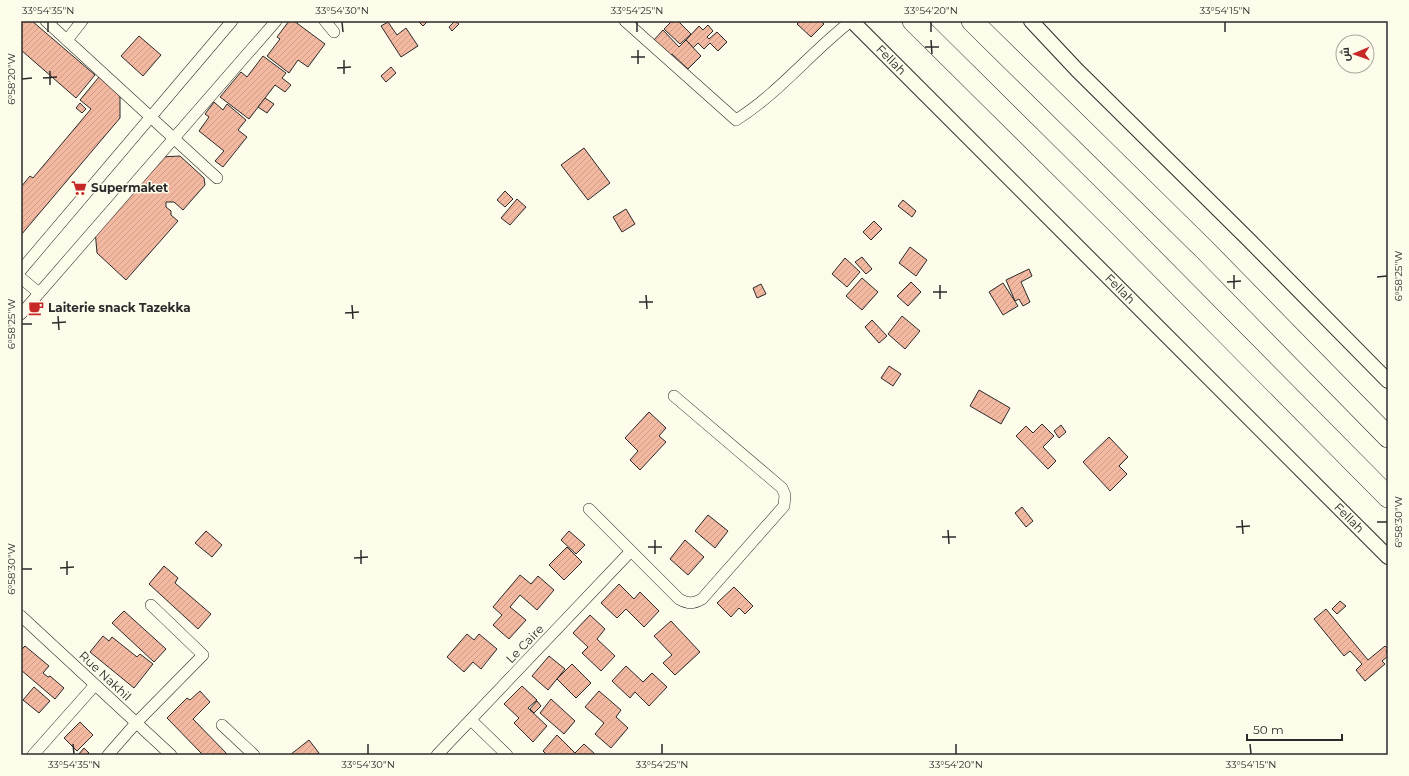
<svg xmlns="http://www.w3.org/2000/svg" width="1409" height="776" viewBox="0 0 1409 776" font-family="Montserrat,Cairo,sans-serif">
	<defs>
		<pattern id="building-hatch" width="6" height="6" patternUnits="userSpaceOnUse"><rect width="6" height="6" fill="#f2b8a0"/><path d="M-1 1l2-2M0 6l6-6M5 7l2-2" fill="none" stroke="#d09e8a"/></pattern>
	</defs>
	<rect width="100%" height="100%" fill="#fdfbea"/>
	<!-- building -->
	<g fill="url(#building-hatch)" stroke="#2b2b2b">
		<path d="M 21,21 L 32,21 L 95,75 L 76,98 L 21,50 Z"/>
		<path d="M 289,21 L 294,21 L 325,44 L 308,67 L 298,60 L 289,73 L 267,56 L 280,39 L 277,37 Z"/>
		<path d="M 418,21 L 426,21 L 427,22 L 423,26 Z"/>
		<path d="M 455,21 L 459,24 L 452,31 L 449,27 Z"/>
		<path d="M 672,21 L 678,21 L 691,34 L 680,44 L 664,29 Z"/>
		<path d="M 800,21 L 821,21 L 824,24 L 811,37 L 797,24 Z"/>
		<path d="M 388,22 L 397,35 L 406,28 L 418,46 L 401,57 L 381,26 Z"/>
		<path d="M 708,25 L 713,31 L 707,37 L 709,39 L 717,32 L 727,42 L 718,51 L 710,43 L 704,49 L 698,43 L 693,48 L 686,40 L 699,26 L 703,30 Z"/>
		<path d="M 663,30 L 679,47 L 686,40 L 701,56 L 688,69 L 672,54 L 669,57 L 653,41 Z"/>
		<path d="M 139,36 L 161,55 L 143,76 L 121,56 Z"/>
		<path d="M 263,56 L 286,73 L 282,78 L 291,85 L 285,92 L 275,85 L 249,119 L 220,97 L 241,72 L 247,77 Z"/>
		<path d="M 391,67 L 396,73 L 386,82 L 381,76 Z"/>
		<path d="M 99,77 L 120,95 L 120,118 L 21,235 L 21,187 L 30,176 L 33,178 L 91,109 L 80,100 Z"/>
		<path d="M 265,98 L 274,104 L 267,113 L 258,107 Z"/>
		<path d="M 214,102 L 223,110 L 227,104 L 246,120 L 238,130 L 247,137 L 223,167 L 215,161 L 224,151 L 199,131 L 209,117 L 205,114 Z"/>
		<path d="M 80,103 L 86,109 L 82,113 L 76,108 Z"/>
		<path d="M 584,148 L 610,183 L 588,200 L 561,165 Z"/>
		<path d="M 180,156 L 204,178 L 205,185 L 183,210 L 174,202 L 166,202 L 166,207 L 171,211 L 171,215 L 178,221 L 126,280 L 97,253 L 95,230 L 160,157 Z"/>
		<path d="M 505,191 L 513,199 L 505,207 L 497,200 Z"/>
		<path d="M 517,199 L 526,207 L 510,225 L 501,218 Z"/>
		<path d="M 903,200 L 916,211 L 912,217 L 898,206 Z"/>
		<path d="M 626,209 L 635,224 L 622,232 L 613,217 Z"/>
		<path d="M 874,221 L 882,229 L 871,240 L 863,232 Z"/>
		<path d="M 910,247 L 927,260 L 916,276 L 899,263 Z"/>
		<path d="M 862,257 L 872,269 L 866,274 L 855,262 Z"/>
		<path d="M 845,258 L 860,272 L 847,287 L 832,274 Z"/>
		<path d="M 1029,269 L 1032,276 L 1021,282 L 1030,302 L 1023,306 L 1019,299 L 1015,301 L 1006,280 Z"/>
		<path d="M 862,278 L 878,292 L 862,310 L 846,296 Z"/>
		<path d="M 911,282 L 921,292 L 908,306 L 897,296 Z"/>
		<path d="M 1003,283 L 1018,306 L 1003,315 L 989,292 Z"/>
		<path d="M 761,284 L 766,294 L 757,298 L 753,288 Z"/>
		<path d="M 902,316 L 920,331 L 905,349 L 888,334 Z"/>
		<path d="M 872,320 L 887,336 L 879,343 L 865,327 Z"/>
		<path d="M 889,366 L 901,374 L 893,386 L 881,378 Z"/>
		<path d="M 979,390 L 1010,408 L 1001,424 L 970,406 Z"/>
		<path d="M 649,412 L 666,428 L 659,436 L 666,442 L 640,470 L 630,460 L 638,451 L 625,438 Z"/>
		<path d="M 1042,424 L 1054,436 L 1043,447 L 1056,461 L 1048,469 L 1016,436 L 1026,426 L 1033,433 Z"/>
		<path d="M 1061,425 L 1066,432 L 1059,438 L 1054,431 Z"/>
		<path d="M 1109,437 L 1128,457 L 1119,466 L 1127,474 L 1110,491 L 1083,462 Z"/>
		<path d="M 1022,507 L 1033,521 L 1026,527 L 1015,513 Z"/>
		<path d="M 708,515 L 728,531 L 715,548 L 695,531 Z"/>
		<path d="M 206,531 L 222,545 L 212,557 L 195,543 Z"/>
		<path d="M 569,531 L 585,545 L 576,554 L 561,540 Z"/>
		<path d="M 685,540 L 704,557 L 688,575 L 670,559 Z"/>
		<path d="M 567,547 L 582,562 L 564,580 L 549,565 Z"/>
		<path d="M 164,566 L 178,578 L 175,583 L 211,614 L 198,629 L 149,584 Z"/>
		<path d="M 520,575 L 531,584 L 538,576 L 554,590 L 537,610 L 520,595 L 510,607 L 526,620 L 509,639 L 493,625 L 502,615 L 493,607 Z"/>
		<path d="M 619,584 L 634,599 L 640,592 L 659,611 L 644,627 L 626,609 L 617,618 L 601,603 Z"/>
		<path d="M 734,587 L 753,606 L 745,614 L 739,608 L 731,617 L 717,603 Z"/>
		<path d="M 1340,601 L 1346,606 L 1337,614 L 1332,609 Z"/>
		<path d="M 1326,609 L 1368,660 L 1385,646 L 1388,649 L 1386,651 L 1388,656 L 1382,661 L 1385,664 L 1365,681 L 1356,670 L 1362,664 L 1350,651 L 1344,656 L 1314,619 Z"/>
		<path d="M 124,611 L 166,649 L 154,662 L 112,623 Z"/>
		<path d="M 590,615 L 605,629 L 597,639 L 615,656 L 601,671 L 582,653 L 588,647 L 573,633 Z"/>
		<path d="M 671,621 L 700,652 L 675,675 L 663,663 L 672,655 L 654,636 Z"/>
		<path d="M 467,634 L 474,640 L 479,634 L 497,649 L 481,669 L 473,662 L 464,672 L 447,657 Z"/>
		<path d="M 103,636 L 109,641 L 112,637 L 137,657 L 140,654 L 153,664 L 134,688 L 90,652 Z"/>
		<path d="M 25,646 L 49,666 L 43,673 L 48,677 L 50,676 L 64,688 L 55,699 L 21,670 L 21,650 Z"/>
		<path d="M 549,656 L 565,669 L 548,690 L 532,676 Z"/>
		<path d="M 572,664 L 591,683 L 576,698 L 557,679 Z"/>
		<path d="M 626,666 L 643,682 L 652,673 L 667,687 L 649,706 L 635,692 L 630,698 L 612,681 Z"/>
		<path d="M 522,686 L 537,700 L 528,708 L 547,726 L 533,742 L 514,723 L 519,718 L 504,704 Z"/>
		<path d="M 34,687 L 50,701 L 39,713 L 23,700 Z"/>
		<path d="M 200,691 L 210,702 L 193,719 L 228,755 L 203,755 L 167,718 L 187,698 L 190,700 Z"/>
		<path d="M 599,691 L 621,710 L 616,717 L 628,728 L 611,748 L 595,734 L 604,723 L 585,707 Z"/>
		<path d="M 551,699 L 575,721 L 564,734 L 540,713 Z"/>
		<path d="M 537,701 L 541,706 L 534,713 L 530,709 Z"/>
		<path d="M 80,722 L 93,735 L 77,751 L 64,738 Z"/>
		<path d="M 557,735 L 575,753 L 584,744 L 596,755 L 547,755 L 543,751 Z"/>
		<path d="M 309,740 L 319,753 L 316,755 L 290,755 Z"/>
		<path d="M 84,748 L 89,753 L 87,755 L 78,755 Z"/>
	</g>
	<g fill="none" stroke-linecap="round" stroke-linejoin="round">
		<defs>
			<g id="minor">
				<path d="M 46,21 L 217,178"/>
				<path d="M 325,21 L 334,32"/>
				<path d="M 625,21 L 736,120 C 779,93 811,52 851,21"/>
				<path d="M 67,40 L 82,21"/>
				<path d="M 21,270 L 232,21"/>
				<path d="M 21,278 L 39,293"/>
				<path d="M 21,314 L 276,21"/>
				<path d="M 589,509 L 679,599 C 688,604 693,604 702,599 L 784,506 L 785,495 L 782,488 L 674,396"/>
				<path d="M 21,616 L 171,755"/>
				<path d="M 471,720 L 507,755"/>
				<path d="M 222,725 L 254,755"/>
				<path d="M 33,755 L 95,685"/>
				<path d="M 108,755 L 136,723 L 203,655 L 151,605"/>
				<path d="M 437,755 L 631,551"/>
			</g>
			<g id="tertiary">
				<path d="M 852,21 L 1388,557"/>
				<path d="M 1031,21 L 1077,70 L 1248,239 L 1388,381"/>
			</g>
			<g id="motorway">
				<path d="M 913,21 L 1118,224 L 1388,497"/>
				<path d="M 972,21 L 1204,249 L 1388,437"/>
			</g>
		</defs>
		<!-- minor casing -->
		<use href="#minor" stroke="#2b2b2b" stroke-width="12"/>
		<!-- tertiary casing -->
		<use href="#tertiary" stroke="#2b2b2b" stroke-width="16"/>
		<!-- motorway casing -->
		<use href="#motorway" stroke="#2b2b2b" stroke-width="22"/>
		<!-- minor -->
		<use href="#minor" stroke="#fdfbea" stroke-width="11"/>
		<!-- tertiary -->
		<use href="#tertiary" stroke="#fdfbea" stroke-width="14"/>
		<!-- motorway -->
		<use href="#motorway" stroke="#fdfbea" stroke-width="21"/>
	</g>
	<!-- ticks -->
	<path fill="none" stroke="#2b2b2b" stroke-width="1.5" d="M 48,22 L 48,32M 342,22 L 343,32M 637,22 L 637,32M 931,22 L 931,32M 1225,22 L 1225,32M 931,40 L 932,54M 925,47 L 939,47M 638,50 L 638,64M 631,57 L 645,57M 344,60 L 344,74M 337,68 L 351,67M 50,71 L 50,85M 43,78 L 57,77M 22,79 L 32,78M 1234,275 L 1234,289M 1377,277 L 1387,276M 1227,282 L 1241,281M 940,285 L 940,299M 933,292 L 947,292M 646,295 L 647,309M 639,302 L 653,302M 352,305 L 353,319M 345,313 L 359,312M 58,316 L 59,330M 52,323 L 66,322M 22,324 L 32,324M 1242,520 L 1243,534M 1377,522 L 1387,522M 1236,527 L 1250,526M 948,530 L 949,544M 942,537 L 956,537M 655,540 L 655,554M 648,547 L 662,547M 361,550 L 361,564M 354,558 L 368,557M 67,561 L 67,575M 60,568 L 74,567M 22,569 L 32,569M 73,744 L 74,754M 368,744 L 368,754M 662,744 L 662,754M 956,744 L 956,754M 1250,744 L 1251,754"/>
	<!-- icons -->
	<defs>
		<symbol id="supermarket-bare" viewBox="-9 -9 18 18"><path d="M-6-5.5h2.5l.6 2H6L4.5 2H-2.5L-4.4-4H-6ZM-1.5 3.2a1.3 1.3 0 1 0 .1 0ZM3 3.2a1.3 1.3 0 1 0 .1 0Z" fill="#c62828" stroke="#fdfbea" stroke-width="2.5" paint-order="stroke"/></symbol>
		<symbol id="cafe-bare" viewBox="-9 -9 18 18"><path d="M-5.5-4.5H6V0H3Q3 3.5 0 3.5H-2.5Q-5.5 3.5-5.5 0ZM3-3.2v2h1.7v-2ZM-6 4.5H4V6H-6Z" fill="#c62828" stroke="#fdfbea" stroke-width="2.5" paint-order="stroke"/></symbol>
	</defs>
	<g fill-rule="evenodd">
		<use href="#supermarket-bare" x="68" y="177" width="22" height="22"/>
		<use href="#cafe-bare" x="25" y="297" width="22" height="22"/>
	</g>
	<g text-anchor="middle" stroke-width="3" stroke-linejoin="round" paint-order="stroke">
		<!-- street labels -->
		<g font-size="12" fill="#2b2b2b" stroke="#fdfbea">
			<text transform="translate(891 60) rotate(45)" y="4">Fellah</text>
			<text transform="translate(1120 289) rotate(45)" y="4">Fellah</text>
			<text transform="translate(1349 518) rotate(45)" y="4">Fellah</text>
			<text transform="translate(525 644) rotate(-46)" y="4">Le Caire</text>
			<text transform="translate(105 676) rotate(43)" y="4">Rue Nakhil</text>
		</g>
		<!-- poi labels -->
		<g font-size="12" font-weight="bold" fill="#2b2b2b" stroke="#fdfbea" text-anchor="start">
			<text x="91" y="192">Supermaket</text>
			<text x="48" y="312">Laiterie snack Tazekka</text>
		</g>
	</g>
	<!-- border -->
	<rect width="1409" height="776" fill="none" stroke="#fdfbea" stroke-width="44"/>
	<!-- north arrow -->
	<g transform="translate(1355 54) rotate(268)"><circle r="19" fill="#fdfbea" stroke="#a9a89e"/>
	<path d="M0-3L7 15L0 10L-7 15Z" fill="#c62828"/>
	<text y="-6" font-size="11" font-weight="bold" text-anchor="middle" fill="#2b2b2b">ش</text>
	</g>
	<!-- scale -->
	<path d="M1247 734v6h95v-6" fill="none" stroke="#2b2b2b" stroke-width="2"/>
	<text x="1253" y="734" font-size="12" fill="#2b2b2b" stroke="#fdfbea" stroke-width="3" paint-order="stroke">50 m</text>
	<rect x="22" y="22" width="1365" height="732" fill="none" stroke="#2b2b2b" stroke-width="1.5"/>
	<g font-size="10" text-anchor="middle" fill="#2b2b2b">
		<text x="48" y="14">33°54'35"N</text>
		<text x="342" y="14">33°54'30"N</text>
		<text x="637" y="14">33°54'25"N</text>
		<text x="931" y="14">33°54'20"N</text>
		<text x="1225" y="14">33°54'15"N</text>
		<text transform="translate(11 79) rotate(-90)" y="4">6°58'20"W</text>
		<text transform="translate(1398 276) rotate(-90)" y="4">6°58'25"W</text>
		<text transform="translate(11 324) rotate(-90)" y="4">6°58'25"W</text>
		<text transform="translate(1398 522) rotate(-90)" y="4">6°58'30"W</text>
		<text transform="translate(11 569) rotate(-90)" y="4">6°58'30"W</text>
		<text x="74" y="768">33°54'35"N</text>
		<text x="368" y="768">33°54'30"N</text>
		<text x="662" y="768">33°54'25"N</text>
		<text x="956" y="768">33°54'20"N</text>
		<text x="1251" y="768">33°54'15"N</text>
	</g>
</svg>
